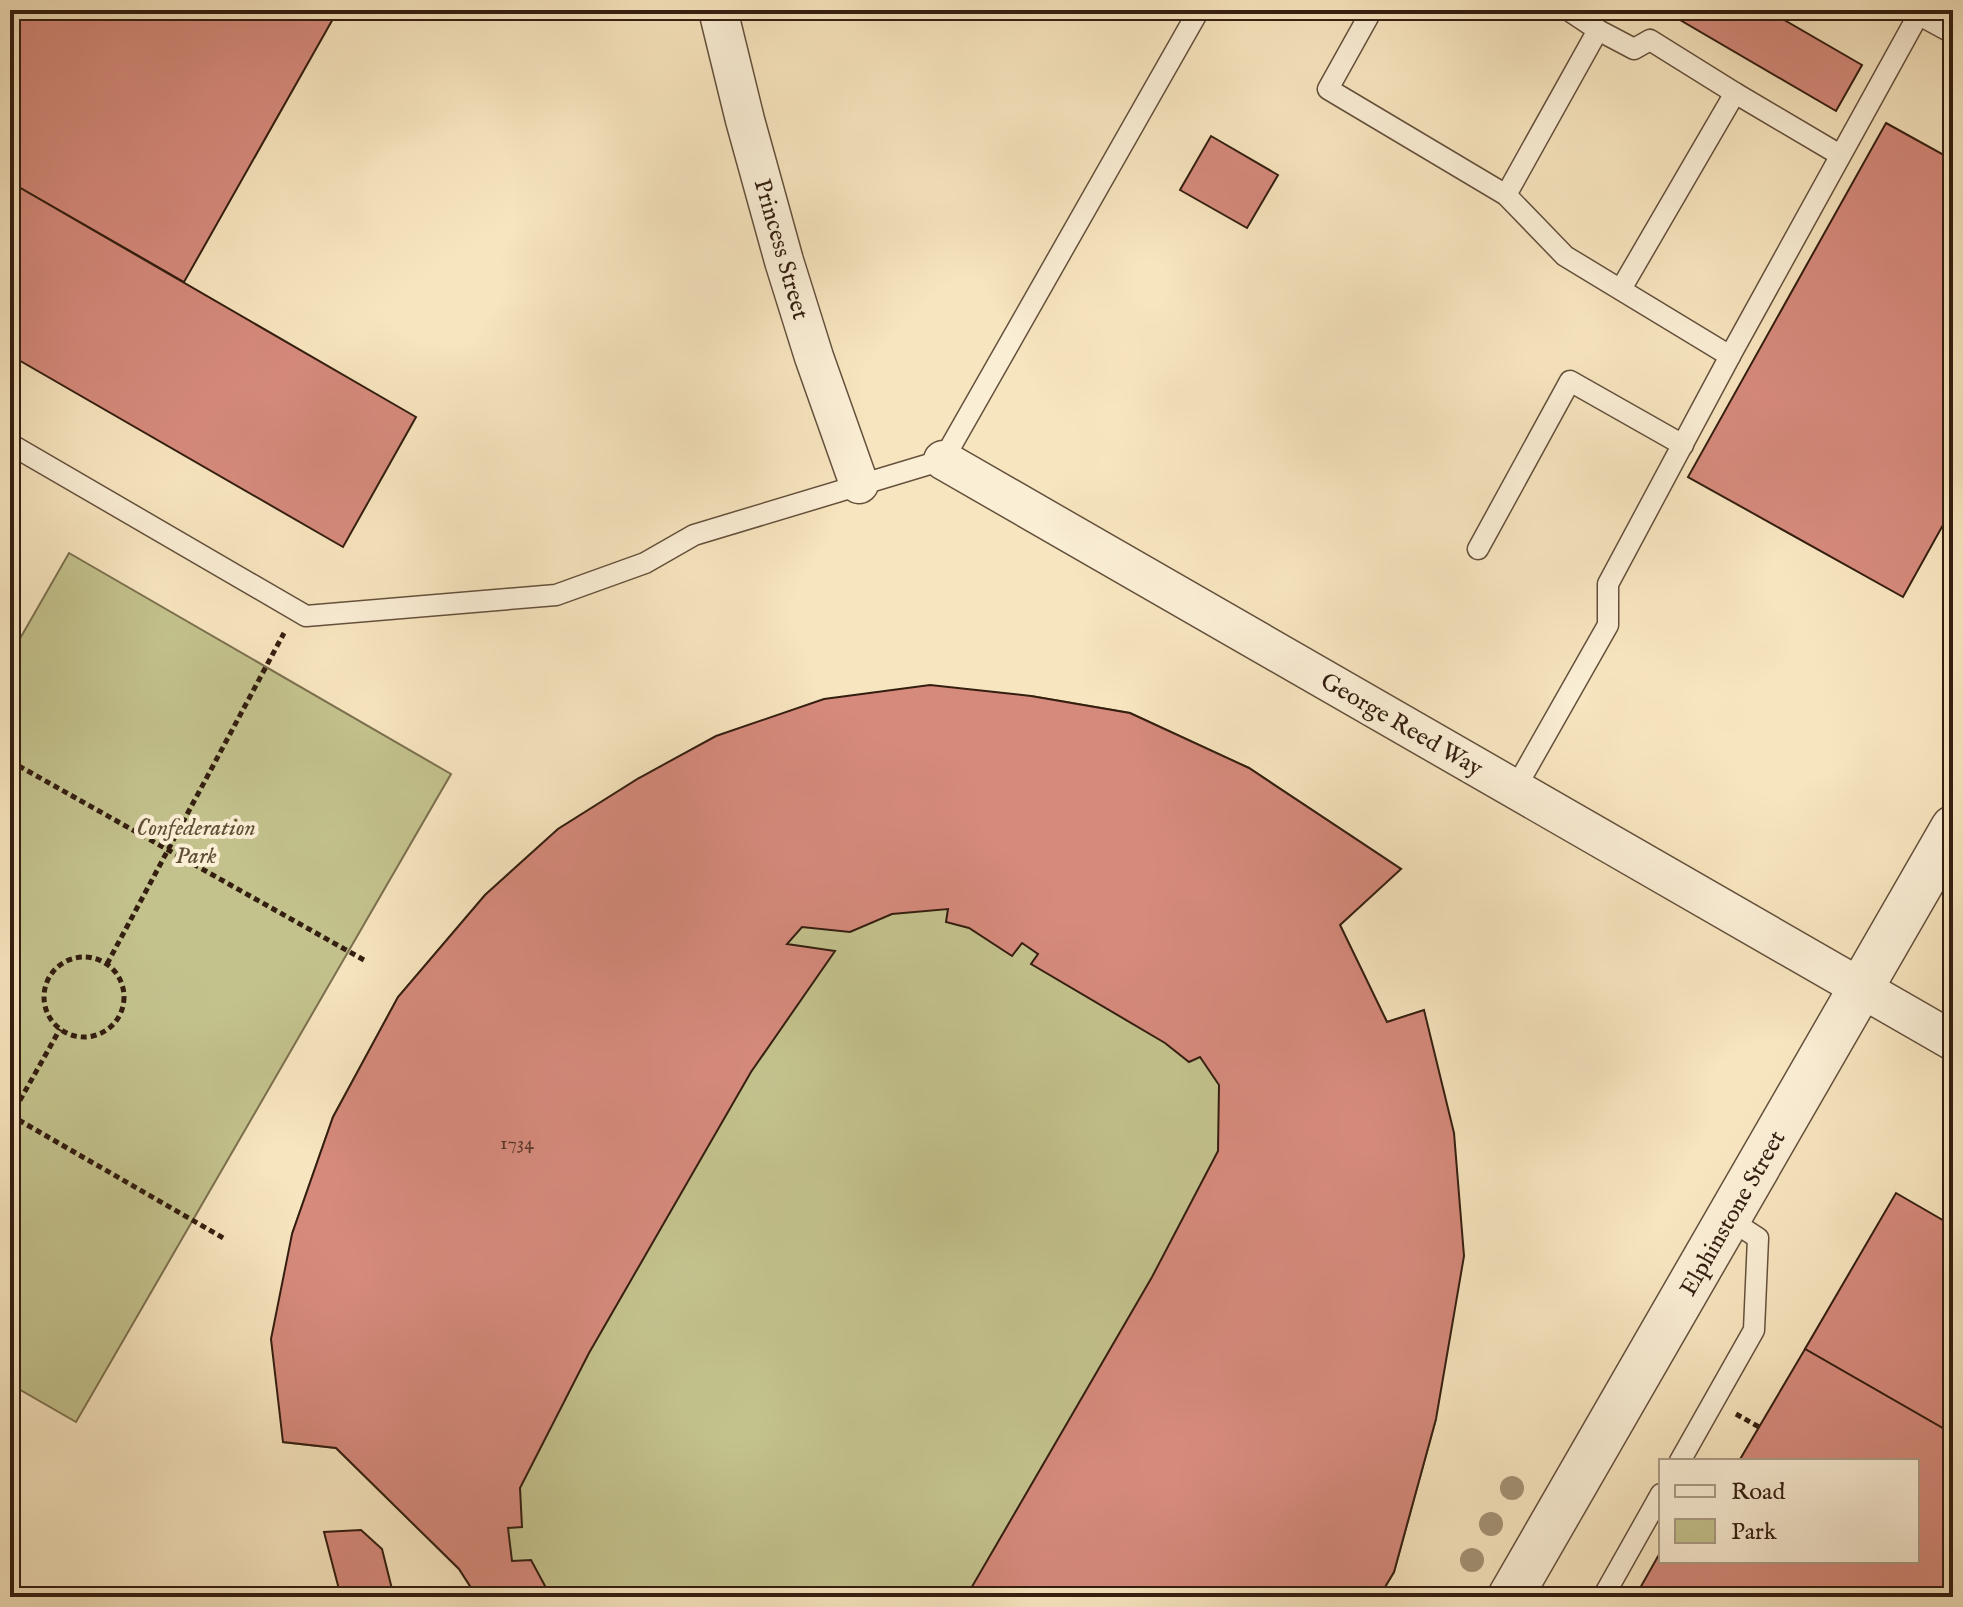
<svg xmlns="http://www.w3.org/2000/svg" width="1963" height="1607" viewBox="0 0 1963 1607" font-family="'IM FELL English',serif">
	<rect width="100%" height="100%" fill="#f7e5bf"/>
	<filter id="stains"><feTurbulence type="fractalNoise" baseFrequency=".0025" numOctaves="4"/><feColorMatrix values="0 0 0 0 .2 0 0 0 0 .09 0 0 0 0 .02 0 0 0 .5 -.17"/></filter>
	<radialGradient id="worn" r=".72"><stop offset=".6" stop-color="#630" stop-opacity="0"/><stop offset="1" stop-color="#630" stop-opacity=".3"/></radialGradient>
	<!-- green -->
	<g fill="#c3c28d" stroke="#7c704e" stroke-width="2">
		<path d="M 69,553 L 451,774 L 76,1422 L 10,1384 L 10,656 Z"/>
		<path d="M 1031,696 L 1130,713 L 1249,768 L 1401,869 L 1340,925 L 1387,1022 L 1424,1010 L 1436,1419 L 1394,1572 L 1379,1597 L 477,1597 L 459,1569 L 336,1448 L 283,1442 L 292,1234 L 333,1117 L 398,997 L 485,895 L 558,829 L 639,778 Z"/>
	</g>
	<!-- building -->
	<g fill="#d68a7c" stroke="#341e10" stroke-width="2">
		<path d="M 10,10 L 338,10 L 184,282 L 10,182 Z"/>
		<path d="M 1663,10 L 1767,10 L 1862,65 L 1836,111 Z"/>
		<path d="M 1886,123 L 1953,160 L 1953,507 L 1903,597 L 1688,477 Z"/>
		<path d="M 1211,136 L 1278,175 L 1247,228 L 1180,190 Z"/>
		<path d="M 10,182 L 416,417 L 343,547 L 10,355 Z"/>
		<path d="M 930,685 L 1031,696 L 1130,713 L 1249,768 L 1401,869 L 1340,925 L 1387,1022 L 1424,1010 L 1454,1133 L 1464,1256 L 1436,1419 L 1394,1572 L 1379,1597 L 966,1597 L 1152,1277 L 1218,1151 L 1219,1085 L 1200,1057 L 1189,1062 L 1165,1043 L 1031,964 L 1038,954 L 1022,943 L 1012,956 L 969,928 L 946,922 L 948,909 L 892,914 L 850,932 L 802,927 L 787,944 L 835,951 L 751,1072 L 589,1353 L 520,1488 L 522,1527 L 508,1528 L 512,1561 L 531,1560 L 551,1597 L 477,1597 L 459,1569 L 336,1448 L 283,1442 L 271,1339 L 292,1234 L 333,1117 L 398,997 L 485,895 L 558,829 L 639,778 L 716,736 L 824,699 Z"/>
		<path d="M 1896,1193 L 1953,1226 L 1953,1434 L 1805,1349 Z"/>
		<path d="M 1805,1349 L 1953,1434 L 1953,1597 L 1635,1597 L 1661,1551 L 1661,1561 L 1917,1561 L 1917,1461 L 1739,1461 Z"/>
		<path d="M 361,1530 L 382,1549 L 394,1597 L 341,1597 L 324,1532 Z"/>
		<path d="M 563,1587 L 580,1597 L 554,1597 Z"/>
	</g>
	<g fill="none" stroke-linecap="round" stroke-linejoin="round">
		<defs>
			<g id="service">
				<path d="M 1372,10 L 1328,89 L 1506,195 L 1565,256 L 1730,356 L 1921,10"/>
				<path d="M 1568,10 L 1598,30 L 1634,49 L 1650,40 L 1735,93"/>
				<path d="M 1506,195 L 1598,30"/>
				<path d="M 1621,289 L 1735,93 L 1840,155"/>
				<path d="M 10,444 L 306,616 L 556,595 L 645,563 L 694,535 L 943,460 L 1199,10"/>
				<path d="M 1478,549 L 1570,381 L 1683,445"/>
				<path d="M 1515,789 L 1608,625 L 1608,584 L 1730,356"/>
				<path d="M 1680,1461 L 1754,1330 L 1758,1238 L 1729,1219"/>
				<path d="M 1603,1597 L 1661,1494"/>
			</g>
			<g id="minor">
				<path d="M 718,10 L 745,120 L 784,261 L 814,357 L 859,484"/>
				<path d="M 1929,10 L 1953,23"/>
				<path d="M 943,460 L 1953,1041"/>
			</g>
			<path id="tertiary" d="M 1510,1597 L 1953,828"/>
		</defs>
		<!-- service casing -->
		<use href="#service" stroke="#65503c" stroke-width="23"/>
		<!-- minor casing -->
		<use href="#minor" stroke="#65503c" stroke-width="41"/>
		<!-- tertiary casing -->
		<use href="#tertiary" stroke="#65503c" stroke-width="47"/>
		<!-- path -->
		<g stroke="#341e10" stroke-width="5" stroke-dasharray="6 4" stroke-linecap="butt">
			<path d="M 10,761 L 364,960"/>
			<circle cx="84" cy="997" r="40"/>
			<path d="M 107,964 L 284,633"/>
			<path d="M 10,1115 L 225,1239"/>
			<path d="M 10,1118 L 60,1029"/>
			<path d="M 1736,1414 L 1759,1427"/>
		</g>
		<!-- service -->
		<use href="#service" stroke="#faeed5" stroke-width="20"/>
		<!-- minor -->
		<use href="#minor" stroke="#faeed5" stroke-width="38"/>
		<!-- tertiary -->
		<use href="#tertiary" stroke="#faeed5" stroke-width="44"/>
	</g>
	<!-- trees -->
	<g fill="#a39274">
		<circle cx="1512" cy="1488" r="12"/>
		<circle cx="1491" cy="1524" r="12"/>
		<circle cx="1472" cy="1560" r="12"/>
	</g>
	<g text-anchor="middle" stroke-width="8" stroke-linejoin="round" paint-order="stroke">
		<!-- number labels -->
		<g font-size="20" fill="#5c392b">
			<text x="517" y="1149">1734</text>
		</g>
		<!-- street labels -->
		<g font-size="24" fill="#341e10" stroke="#faeed5">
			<text transform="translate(782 249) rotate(74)" y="8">Princess Street</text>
			<text transform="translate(1402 724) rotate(30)" y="8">George Reed Way</text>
			<text transform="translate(1732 1213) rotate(-60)" y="8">Elphinstone Street</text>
		</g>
		<!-- park labels -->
		<g font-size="24" font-style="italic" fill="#5f4f36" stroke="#faeed5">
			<text x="196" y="835">Confederation<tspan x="196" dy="28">Park</tspan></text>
		</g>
	</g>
	<!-- margin -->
	<rect width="1963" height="1607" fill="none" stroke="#f7e5bf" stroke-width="40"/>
	<rect x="12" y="12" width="1939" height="1583" fill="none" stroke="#341e10" stroke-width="4"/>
	<rect x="20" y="20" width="1923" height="1567" fill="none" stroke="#341e10" stroke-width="2"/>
	<!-- legend -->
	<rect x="1659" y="1459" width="260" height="104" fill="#faeed5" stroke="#ab9b86" stroke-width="2"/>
	<rect x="1675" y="1485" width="40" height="12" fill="#faeed5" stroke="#ab9b86" stroke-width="2"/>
	<text x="1731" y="1499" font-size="24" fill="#341e10">Road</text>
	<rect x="1675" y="1519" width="40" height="24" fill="#c3c28d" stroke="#ab9b86" stroke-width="2"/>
	<text x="1731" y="1539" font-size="24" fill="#341e10">Park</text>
	<rect width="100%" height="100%" filter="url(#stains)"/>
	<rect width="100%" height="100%" fill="url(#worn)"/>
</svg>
